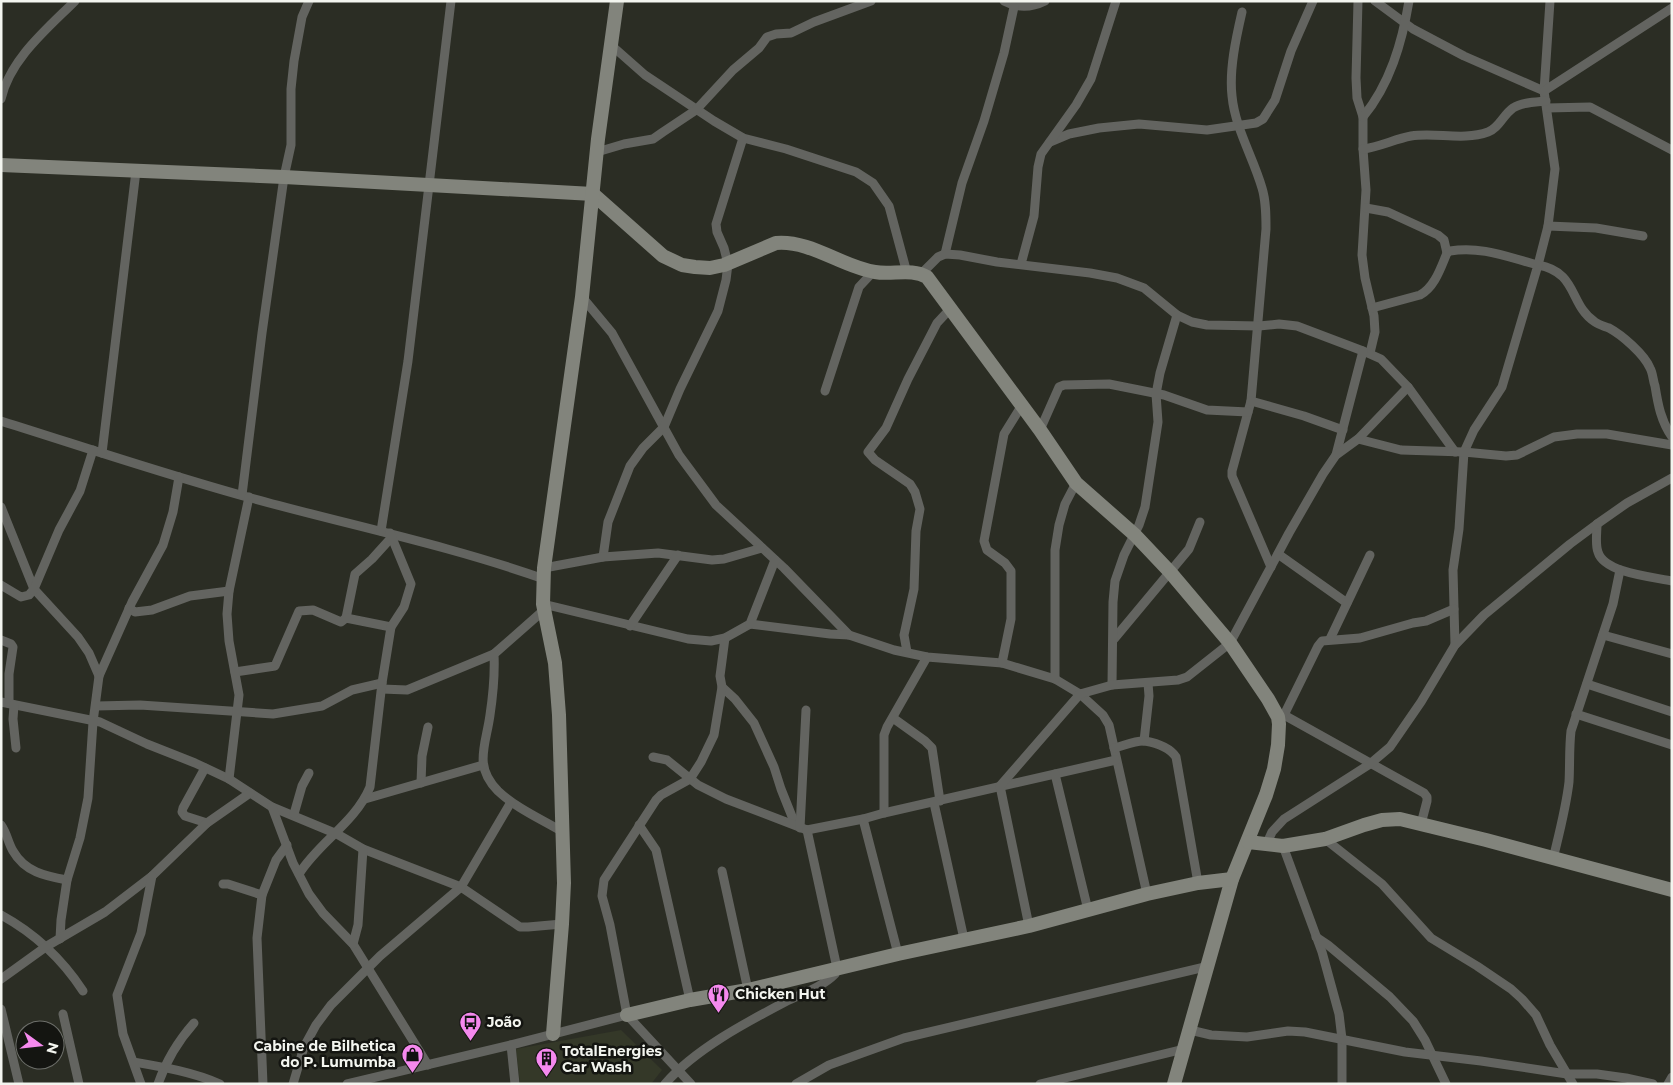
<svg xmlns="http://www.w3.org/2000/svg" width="1673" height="1085" viewBox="0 0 1673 1085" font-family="Montserrat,sans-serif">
	<rect width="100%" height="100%" fill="#2b2d24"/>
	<!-- built -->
	<path fill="#343828" d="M 621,1030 L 662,1070 L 651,1084 L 520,1084 L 516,1049 Z"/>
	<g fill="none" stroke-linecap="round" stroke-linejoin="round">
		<!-- street -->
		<g stroke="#636460" stroke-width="9">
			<path d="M 1004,1 C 1017,8 1031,8 1045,1"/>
			<path d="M 1358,1 L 1356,78 L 1357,98 L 1363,117 L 1363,149 L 1366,190 L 1362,255 L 1365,278 L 1374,316 L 1375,332 L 1370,353"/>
			<path d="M 1375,1 L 1413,29 L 1464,56 L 1544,91"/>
			<path d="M 1550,1 L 1544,91 L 1555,169 L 1548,226 L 1538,265 C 1578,272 1569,305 1595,322 C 1599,325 1604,326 1609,328 C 1622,335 1644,354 1650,368 C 1653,373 1653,381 1655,386 C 1658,405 1661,421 1672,437"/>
			<path d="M 1242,12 C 1236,38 1229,70 1232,96 C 1235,128 1253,157 1262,188 C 1266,201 1266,215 1266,229 L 1251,401 L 1232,471 L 1232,476 L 1271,567"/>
			<path d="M 611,45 L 645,75 L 714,121 L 743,138 L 786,149 L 856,172 L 873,183 L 889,206 L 907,273"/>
			<path d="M 1544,91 L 1672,8"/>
			<path d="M 1,99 C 10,59 48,28 75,1"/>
			<path d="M 1547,108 L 1590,107 L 1672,150"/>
			<path d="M 1363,117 C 1390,84 1402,43 1409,1"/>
			<path d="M 1050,142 L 1069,134 L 1099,128 L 1139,124 L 1207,130 L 1256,123 L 1263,119 L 1275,100 L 1291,51 L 1313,1"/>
			<path d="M 1363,149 C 1379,147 1395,139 1411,136 C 1436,132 1463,141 1488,132 C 1499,128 1503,115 1513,108 C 1522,102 1535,102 1546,101"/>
			<path d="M 597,152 L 624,144 L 653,139 L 663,132 L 696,110 L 733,70 L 759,48 L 767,37 L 776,34 L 791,33 L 814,22 L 871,1"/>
			<path d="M 1366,208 L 1388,212 L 1438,235 L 1444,240 L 1447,253"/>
			<path d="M 1548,226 L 1596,228 L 1643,236"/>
			<path d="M 945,254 L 962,183 L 984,121 L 1004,53 L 1014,7"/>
			<path d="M 1021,264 L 1034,216 L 1038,167 L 1041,154 L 1076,105 L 1091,79 L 1116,1"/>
			<path d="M 921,274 L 938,257 L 945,254 L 960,255 L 997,262 L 1090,273 L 1117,278 L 1144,288 L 1177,315 L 1192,322 L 1207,325 L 1259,326 L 1279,324 L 1297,326 L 1363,351 L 1381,359 L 1408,387 L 1455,452"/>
			<path d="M 582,297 L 612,333 L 679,455 L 716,505 L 784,568 L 849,635"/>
			<path d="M 1372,308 L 1420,295 C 1435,287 1441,267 1447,253 L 1450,251 C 1482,246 1507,257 1538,265 L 1502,387 L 1474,430 L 1464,452 L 1459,529 L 1453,570 L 1455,645"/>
			<path d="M 825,391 L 859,287 L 873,272"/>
			<path d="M 1251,401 L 1304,416 L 1343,430"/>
			<path d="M 1,421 C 84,447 167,475 251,498 C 349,525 448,545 544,579"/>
			<path d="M 1040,430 L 1059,387 L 1064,385 L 1109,384 L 1164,395 L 1207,410 L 1248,412"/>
			<path d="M 1358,439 L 1401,450 L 1464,452 L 1506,456 L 1517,455 L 1554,437 L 1577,434 L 1607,434 L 1672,445"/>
			<path d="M 102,453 L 136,171"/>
			<path d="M 1336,455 L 1363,351"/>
			<path d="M 242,495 L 262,333 L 284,177 L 291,145 L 291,89 L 294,61 L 302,17 L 309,1"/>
			<path d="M 1,507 L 34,589 L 78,637 L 89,653 L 99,676"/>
			<path d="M 1597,524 C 1597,533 1595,544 1598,552 C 1604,573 1653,577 1672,581"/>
			<path d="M 381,531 L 408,361 L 451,1"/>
			<path d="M 1278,554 L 1347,603"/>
			<path d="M 603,557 L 608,522 L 630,466 L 643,448 L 664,427 L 680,389 L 718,311 L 726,280 L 728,264 L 724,248 L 717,232 L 716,224 L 743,138"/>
			<path d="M 544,568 L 603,557 L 658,553 L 712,560 L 724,559 L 762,548"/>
			<path d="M 1,585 L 21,597 L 29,595 L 34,589 L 59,530 L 80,491 L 93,450"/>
			<path d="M 543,604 L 688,639 L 711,641 L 725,638 L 750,624 L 775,560"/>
			<path d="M 129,608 L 135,612 L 152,610 L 190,596 L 229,591"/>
			<path d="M 544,610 L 494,654 C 495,675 493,695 490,715 C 486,745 473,766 498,791 C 516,808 541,819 563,832"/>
			<path d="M 346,618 L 355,574 L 372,559 L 391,538"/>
			<path d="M 750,624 L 830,634 L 849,635 L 894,650 L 927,657 L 1002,663 L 1055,679 L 1080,694 L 1103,715 L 1109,725 L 1147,894"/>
			<path d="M 630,626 L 678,555"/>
			<path d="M 1603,635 L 1672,654"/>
			<path d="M 1114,639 L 1189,549 L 1200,522"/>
			<path d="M 1330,639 L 1370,555"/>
			<path d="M 1,640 L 11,644 L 13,647 L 9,674 L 9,703"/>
			<path d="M 907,652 L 904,635 L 914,589 L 916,531 L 920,509 L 915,492 L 910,484 L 875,460 L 868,452 L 886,428 L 908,379 L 937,323 L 951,308"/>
			<path d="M 1002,663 L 1011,619 L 1011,571 L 1005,563 L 987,550 L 984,541 L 1004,434 L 1022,405"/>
			<path d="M 235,672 L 275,666 L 299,611 L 313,610 L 341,622 L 346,618 L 391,627"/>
			<path d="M 1055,679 L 1055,550 L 1059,525 L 1065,504 L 1076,483"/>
			<path d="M 1587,684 L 1672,712"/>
			<path d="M 1112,685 L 1113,602 L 1115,581 L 1124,555 L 1139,525 L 1145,507 L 1158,422 L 1156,394 L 1160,373 L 1177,315"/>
			<path d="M 722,687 L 735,699 L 754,723 L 774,767 L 781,789 L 795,824"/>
			<path d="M 382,689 L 407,690 L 494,654"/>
			<path d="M 1,702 L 100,722 L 147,744 L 195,763 L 229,779 L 272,807 L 337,834 L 363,849 L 461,887 L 520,927 L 528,927 L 562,924"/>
			<path d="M 14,705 L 13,719 L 16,748"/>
			<path d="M 96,706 L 140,705 L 273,714 L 322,706 L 352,690 L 382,683"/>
			<path d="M 1576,714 L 1672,745"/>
			<path d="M 1284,715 L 1424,793 L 1427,797 L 1427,801 L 1421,824"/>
			<path d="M 1278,717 L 1284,715 L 1318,646 L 1322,641 L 1360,638 L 1413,623 L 1426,621 L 1454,609"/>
			<path d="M 893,718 L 925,741 L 932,748 L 940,801"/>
			<path d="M 1144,741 L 1149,696 L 1148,683"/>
			<path d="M 1114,748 C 1123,746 1136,740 1145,741 C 1156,743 1170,748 1176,757 L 1198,883"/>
			<path d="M 653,757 L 667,760 L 698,785 L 726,799 L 807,830 L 863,819 L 884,813 L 1116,760"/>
			<path d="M 205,768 L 183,808 L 182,812 L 185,816 L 207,823"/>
			<path d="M 1055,774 L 1088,910"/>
			<path d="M 229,779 L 239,695 L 229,641 L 227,614 L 229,591 L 249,497"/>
			<path d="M 421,783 L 422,756 L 428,727"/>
			<path d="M 365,799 L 483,765"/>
			<path d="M 934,803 L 964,939"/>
			<path d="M 272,807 L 293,863 L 309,894 L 323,913 L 353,944 L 428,1065"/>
			<path d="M 884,813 L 884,735 L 887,727 L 927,657"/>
			<path d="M 294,814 L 302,786 L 309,773"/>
			<path d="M 863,819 L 898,954"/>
			<path d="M 1,825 C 7,833 8,843 13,851 C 25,872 45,876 67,880"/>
			<path d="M 639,825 L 656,850 L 690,1000"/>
			<path d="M 800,828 L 806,710"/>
			<path d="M 1325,839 L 1382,884 L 1431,938 L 1477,966 L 1511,989 L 1522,999 L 1536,1015 L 1550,1045 L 1573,1084"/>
			<path d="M 1266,845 L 1272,832 L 1284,819 L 1370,764 L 1390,747 L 1421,702 L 1455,645 L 1484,615 L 1570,544 L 1597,524 L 1627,503 L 1672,478"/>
			<path d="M 1283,846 L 1322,952 L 1339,1014 L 1342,1039 L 1342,1084"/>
			<path d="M 1553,859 C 1559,834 1566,808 1569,782 C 1570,765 1569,748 1571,731 L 1613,604 L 1620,570"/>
			<path d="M 722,871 L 748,990"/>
			<path d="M 299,874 C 319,842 355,823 370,787 L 382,683 L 391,627 L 404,607 L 411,584 L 390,533"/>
			<path d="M 223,884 L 228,884 L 262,895"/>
			<path d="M 1,915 C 34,933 62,959 83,991"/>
			<path d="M 1029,926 L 1000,786 L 1080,694 L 1112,685 L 1178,680 L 1187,677 L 1230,643 L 1289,533 L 1323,474 L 1336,455 L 1358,439 L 1408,387"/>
			<path d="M 1316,937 L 1328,945 L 1390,997 L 1413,1021 L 1425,1040 L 1446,1084"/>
			<path d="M 60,939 L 61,920 L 67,880 L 80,838 L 88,798 L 93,722 L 99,676 L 132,602 L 163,545 L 173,512 L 179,477"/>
			<path d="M 353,944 L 358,925 L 363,849"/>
			<path d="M 1,979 L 47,946 L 105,912 L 152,876 L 207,823 L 250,793"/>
			<path d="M 1,1009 L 19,1084"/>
			<path d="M 63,1014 L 79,1084"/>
			<path d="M 1190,1030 L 1211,1035 L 1247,1037 L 1288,1031 L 1305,1032 L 1405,1052 L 1481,1061 L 1567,1074 L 1597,1074 L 1626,1078 L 1653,1084"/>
			<path d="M 511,1045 L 515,1084"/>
			<path d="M 134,1062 C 163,1067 193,1072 220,1084"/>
			<path d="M 141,1084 L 123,1034 L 117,995 L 141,933 L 152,876"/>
			<path d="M 158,1084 C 166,1061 178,1041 194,1023"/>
			<path d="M 263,1084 L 257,938 L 262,895 L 276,860 L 287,845"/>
			<path d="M 293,1084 L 304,1047 L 316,1025 L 331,1005 L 380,956 L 461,887 L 511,802"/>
			<path d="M 347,1084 L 511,1045 L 627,1015"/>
			<path d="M 665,1084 C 694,1050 745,1023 785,1002 C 802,993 821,988 835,974 L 837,968 L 807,830"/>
			<path d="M 691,1084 L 627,1015 L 610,925 L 602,896 L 604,880 L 656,800 L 661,795 L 690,779 L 701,762 L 714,735 L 722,687 L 720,676 L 725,638"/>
			<path d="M 796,1084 L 829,1065 L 904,1038 L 1209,966"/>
			<path d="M 1040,1084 L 1184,1049"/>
			<path d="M 1668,1084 L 1672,1077"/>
		</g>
		<!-- secondary -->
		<g stroke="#82847c" stroke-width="14">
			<path d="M 1,165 L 284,177 L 593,194 L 663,256 L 682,265 L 695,267 L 710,268 L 724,265 L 776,243 C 811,240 842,267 875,272 C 892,275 912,268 927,277 L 1040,430 L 1076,483 L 1135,535 L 1170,572 L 1230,643 L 1268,699 L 1278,717 L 1279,724 L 1278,745 L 1274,769 L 1266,795 L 1232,879 L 1174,1084"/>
			<path d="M 1248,842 L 1283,846 L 1325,839 L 1364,825 L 1382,820 L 1400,819 L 1486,840 L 1672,890"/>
			<path d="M 627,1015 L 690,1000 L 748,990 L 898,954 L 1029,926 L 1147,894 L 1198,883 L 1232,879"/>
			<path d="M 553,1034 L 562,924 L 564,883 L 559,715 L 555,663 L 543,604 L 544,568 L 582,297 L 598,139 L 617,1"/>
		</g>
	</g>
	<!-- icons -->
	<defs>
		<symbol id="restaurant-pin" viewBox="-11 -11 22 30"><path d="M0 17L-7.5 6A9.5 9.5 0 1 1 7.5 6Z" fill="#f589ee" stroke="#141511"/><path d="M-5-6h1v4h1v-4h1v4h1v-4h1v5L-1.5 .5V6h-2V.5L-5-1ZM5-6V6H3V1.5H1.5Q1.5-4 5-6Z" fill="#111"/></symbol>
		<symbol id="bus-pin" viewBox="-11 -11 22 30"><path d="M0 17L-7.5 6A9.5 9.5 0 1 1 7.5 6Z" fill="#f589ee" stroke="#141511"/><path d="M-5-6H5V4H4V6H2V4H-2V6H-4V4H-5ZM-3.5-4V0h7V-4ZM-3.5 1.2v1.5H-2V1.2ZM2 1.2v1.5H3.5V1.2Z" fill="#111"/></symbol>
		<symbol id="shop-pin" viewBox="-11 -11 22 30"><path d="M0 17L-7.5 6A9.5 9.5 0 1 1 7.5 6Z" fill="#f589ee" stroke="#141511"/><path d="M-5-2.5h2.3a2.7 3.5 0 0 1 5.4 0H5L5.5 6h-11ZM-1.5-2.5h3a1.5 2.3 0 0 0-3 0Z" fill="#111"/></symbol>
		<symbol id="building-pin" viewBox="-11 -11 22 30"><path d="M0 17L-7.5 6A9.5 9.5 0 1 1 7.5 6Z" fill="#f589ee" stroke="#141511"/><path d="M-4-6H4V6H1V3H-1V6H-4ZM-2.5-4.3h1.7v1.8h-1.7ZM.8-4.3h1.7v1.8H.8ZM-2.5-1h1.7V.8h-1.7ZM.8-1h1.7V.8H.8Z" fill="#111"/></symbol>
	</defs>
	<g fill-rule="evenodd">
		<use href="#restaurant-pin" x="706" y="982" width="25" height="34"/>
		<use href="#bus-pin" x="458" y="1010" width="25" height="34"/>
		<use href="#shop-pin" x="400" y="1042" width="25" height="34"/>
		<use href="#building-pin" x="534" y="1046" width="25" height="34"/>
	</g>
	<g text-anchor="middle" stroke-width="5" stroke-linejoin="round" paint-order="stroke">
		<!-- poi labels -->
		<g font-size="14" font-weight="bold" fill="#f3f5ef" stroke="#141511" text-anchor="start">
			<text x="735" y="999">Chicken Hut</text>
			<text x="487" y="1027">João</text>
			<text x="396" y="1051" text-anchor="end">Cabine de Bilhetica<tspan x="396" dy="16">do P. Lumumba</tspan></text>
			<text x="562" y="1056">TotalEnergies<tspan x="562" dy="16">Car Wash</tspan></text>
		</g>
	</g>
	<!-- border -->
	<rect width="1673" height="1085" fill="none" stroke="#f3f5ef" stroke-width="5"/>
	<!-- north arrow -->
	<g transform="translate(40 1045) rotate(105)"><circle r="24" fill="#141511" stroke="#6d6f6a"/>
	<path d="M0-4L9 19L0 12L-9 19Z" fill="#f589ee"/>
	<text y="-8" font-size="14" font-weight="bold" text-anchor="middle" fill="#f3f5ef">N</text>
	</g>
</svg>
